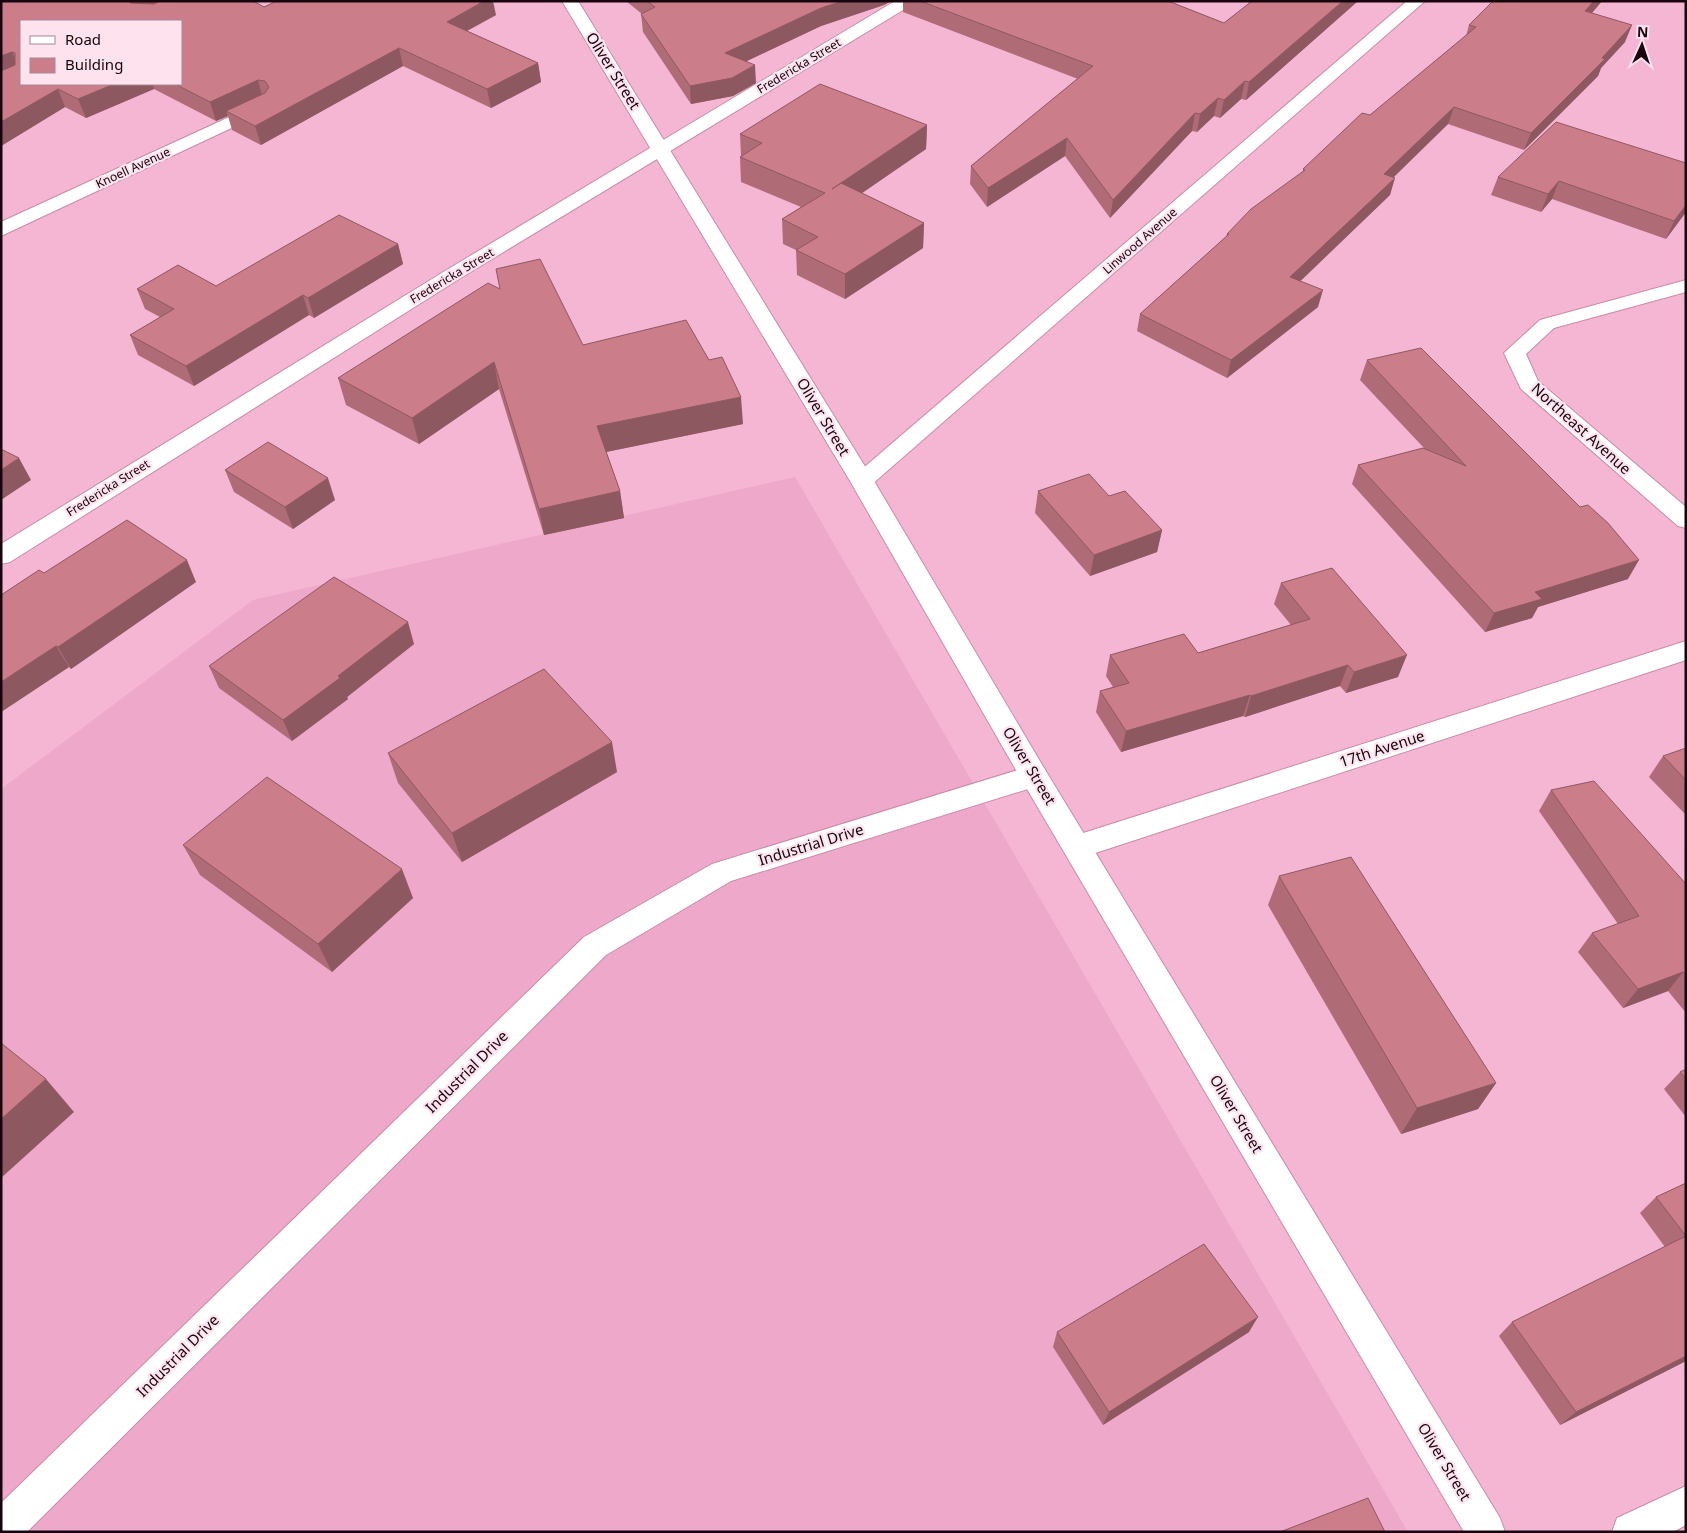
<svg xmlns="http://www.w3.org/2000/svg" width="1687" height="1533" viewBox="0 0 1687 1533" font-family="'Noto Sans',sans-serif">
	<rect width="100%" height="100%" fill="#f5b6d3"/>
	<!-- built -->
	<path fill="#eea8c9" d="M 795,477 L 1408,1532 L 1,1532 L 1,789 L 253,600 Z"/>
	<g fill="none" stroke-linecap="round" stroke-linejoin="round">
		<defs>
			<g id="minor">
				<path d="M 895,1 L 915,1 L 913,4 L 459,279 L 10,562 L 1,564 L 1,544 L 445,271 Z"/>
				<path d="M 1407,1 L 1425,1 L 870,486 L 862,489 L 854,486 L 850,481 L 854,476 Z"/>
				<path d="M 264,101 L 270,102 L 273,106 L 270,110 L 1,236 L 1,222 Z"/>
				<path d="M 1686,280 L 1686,292 L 1554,328 L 1526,354 L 1538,381 L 1686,507 L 1686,528 L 1678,526 L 1521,389 L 1504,353 L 1540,320 Z"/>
				<path d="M 1686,641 L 1686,660 L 1077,859 L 1067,855 L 1063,847 L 1067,839 L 1077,835 Z"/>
				<path d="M 1034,765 L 1044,768 L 1048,776 L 1044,784 L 731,881 L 606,955 L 27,1532 L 1,1532 L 1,1503 L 584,937 L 712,864 Z"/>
				<path d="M 1686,1486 L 1686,1525 L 1673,1532 L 1612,1532 L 1617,1518 Z"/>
			</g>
			<path id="major" d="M 562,1 L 578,1 L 874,481 L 1044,768 L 1500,1518 L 1505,1532 L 1464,1532 L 1024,784 L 850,481 Z"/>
		</defs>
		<!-- minor casing -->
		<use href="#minor" stroke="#c88ca8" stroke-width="2"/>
		<!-- major casing -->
		<use href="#major" stroke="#c88ca8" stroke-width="2"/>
		<!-- minor -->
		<use href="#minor" fill="#fff" fill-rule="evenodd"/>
		<!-- major -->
		<use href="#major" fill="#fff" fill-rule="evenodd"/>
	</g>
	<!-- wall -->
	<g fill="#af6c77" fill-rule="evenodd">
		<path d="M 1,1 L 264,7 L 496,15 L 467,31 L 538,63 L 541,82 L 491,108 L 403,66 L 261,145 L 232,130 L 228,116 L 216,121 L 154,89 L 86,118 L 65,107 L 1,146 ZM 181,21 L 181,84 L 21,84 Z"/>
		<path d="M 626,1 L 891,1 L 884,5 L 821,26 L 746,61 L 756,83 L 733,96 L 691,104 L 643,32 L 641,14 L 642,14 Z"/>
		<path d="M 903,1 L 1168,1 L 1224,23 L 1252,1 L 1358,1 L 1246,100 L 1241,99 L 1220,118 L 1214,116 L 1197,132 L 1192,131 L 1110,218 L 1065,156 L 987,207 L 970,184 L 971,166 L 1078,79 L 903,12 Z"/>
		<path d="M 1493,1 L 1602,1 L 1592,13 L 1625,42 L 1601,68 L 1598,76 L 1524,150 L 1448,124 L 1394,177 L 1390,195 L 1300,281 L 1318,307 L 1227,378 L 1137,331 L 1140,314 L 1226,237 L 1227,234 L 1303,172 L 1303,169 L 1370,115 L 1466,36 L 1469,25 Z"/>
		<path d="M 927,125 L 926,149 L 862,193 L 924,223 L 923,248 L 845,299 L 797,275 L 796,250 L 783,244 L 782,219 L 801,207 L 741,182 L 740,157 L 741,156 L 740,134 Z"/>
		<path d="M 1686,163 L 1686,212 L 1666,239 L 1552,199 L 1541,212 L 1491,195 L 1498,177 Z"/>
		<path d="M 398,244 L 403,264 L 314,318 L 309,315 L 194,386 L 138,355 L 130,335 L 160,317 L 145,309 L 137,289 L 216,286 Z"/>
		<path d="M 583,345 L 743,424 L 606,452 L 620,491 L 624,518 L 544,535 L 499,389 L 419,444 L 346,405 L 338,378 Z"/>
		<path d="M 1367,360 L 1628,579 L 1538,607 L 1532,618 L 1485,632 L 1352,484 L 1358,465 L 1424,448 L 1360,380 Z"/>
		<path d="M 225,470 L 335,500 L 293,529 L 234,492 Z"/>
		<path d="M 1038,491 L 1109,496 L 1162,530 L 1157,552 L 1090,576 L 1035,513 Z"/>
		<path d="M 44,573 L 196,582 L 71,669 L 69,667 L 1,712 Z"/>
		<path d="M 1281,583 L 1398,677 L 1346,693 L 1340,686 L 1245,717 L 1243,716 L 1121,752 L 1096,712 L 1100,691 L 1113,687 L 1106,676 L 1110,655 L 1198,653 L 1291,625 L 1274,604 Z"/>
		<path d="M 414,644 L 347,697 L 348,699 L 292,741 L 219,688 L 209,666 Z"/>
		<path d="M 1686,748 L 1686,815 L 1649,777 L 1663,756 Z"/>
		<path d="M 388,753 L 617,772 L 462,862 L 398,783 Z"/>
		<path d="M 1551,790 L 1686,884 L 1686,1013 L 1668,991 L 1623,1008 L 1578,952 L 1592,933 L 1618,924 L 1539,811 Z"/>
		<path d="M 183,845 L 413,898 L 332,972 L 200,875 Z"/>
		<path d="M 1279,876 L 1496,1083 L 1478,1109 L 1401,1134 L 1268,905 Z"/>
		<path d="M 1686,1069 L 1686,1117 L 1664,1089 L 1680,1072 Z"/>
		<path d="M 1686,1183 L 1686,1361 L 1560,1425 L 1499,1336 L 1512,1322 L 1665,1247 L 1640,1213 L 1656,1197 Z"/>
		<path d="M 1057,1332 L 1249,1332 L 1103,1425 L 1053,1347 Z"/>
	</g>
	<!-- shaded-wall -->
	<g fill="#8e5861">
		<path d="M 131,1 L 171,1 L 136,21 L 130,3 Z"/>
		<path d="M 484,1 L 493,1 L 496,15 L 450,40 L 447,22 Z"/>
		<path d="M 843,1 L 891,1 L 884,5 L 821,26 L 726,71 L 725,53 L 821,8 Z"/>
		<path d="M 1343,1 L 1358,1 L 1246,100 L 1249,82 Z"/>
		<path d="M 1594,1 L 1602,1 L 1579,28 L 1585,11 Z"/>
		<path d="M 1632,25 L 1625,42 L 1601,68 L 1598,76 L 1524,150 L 1531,133 Z"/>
		<path d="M 399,48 L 403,66 L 261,145 L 255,126 Z"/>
		<path d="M 12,52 L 20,70 L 1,77 L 1,56 Z"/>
		<path d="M 538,63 L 541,82 L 491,108 L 487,89 Z"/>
		<path d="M 755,65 L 756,83 L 733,96 L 691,104 L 690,86 Z"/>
		<path d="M 258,80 L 263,99 L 226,111 L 228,116 L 216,121 L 210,102 Z"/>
		<path d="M 1245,81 L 1241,99 L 1220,118 L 1224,100 Z"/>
		<path d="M 114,84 L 153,84 L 154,89 L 86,118 L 78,99 Z"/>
		<path d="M 58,89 L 65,107 L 1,146 L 1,122 Z"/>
		<path d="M 1218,98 L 1214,116 L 1197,132 L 1200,114 Z"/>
		<path d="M 1454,107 L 1448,124 L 1379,191 L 1384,174 Z"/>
		<path d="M 1195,113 L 1192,131 L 1110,218 L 1113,200 Z"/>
		<path d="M 927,125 L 926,149 L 833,213 L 832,189 Z"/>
		<path d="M 1067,138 L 1065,156 L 987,207 L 988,188 Z"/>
		<path d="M 1395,178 L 1390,195 L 1286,295 L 1290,277 Z"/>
		<path d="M 1559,181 L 1552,199 L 1541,212 L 1548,194 Z"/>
		<path d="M 1686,205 L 1686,212 L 1666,239 L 1674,221 Z"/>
		<path d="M 924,223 L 923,248 L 845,299 L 845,274 Z"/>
		<path d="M 398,244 L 403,264 L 314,318 L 308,298 Z"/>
		<path d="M 1323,290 L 1318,307 L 1227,378 L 1231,360 Z"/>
		<path d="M 303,295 L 309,315 L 194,386 L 186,366 Z"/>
		<path d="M 494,362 L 499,389 L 419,444 L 412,418 Z"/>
		<path d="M 741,397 L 743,424 L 601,453 L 597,426 Z"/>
		<path d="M 19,458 L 31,480 L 1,500 L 1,470 Z"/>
		<path d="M 328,478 L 335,500 L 293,529 L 285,507 Z"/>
		<path d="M 620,491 L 624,518 L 544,535 L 539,509 Z"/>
		<path d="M 1162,530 L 1157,552 L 1090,576 L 1094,555 Z"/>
		<path d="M 187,560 L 196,582 L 71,669 L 58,647 Z"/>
		<path d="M 1639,560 L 1628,579 L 1538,607 L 1532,618 L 1485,632 L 1494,613 L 1535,592 Z"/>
		<path d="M 408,622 L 414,644 L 347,697 L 348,699 L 292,741 L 283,720 L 338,676 Z"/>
		<path d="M 56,646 L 69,667 L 1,712 L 1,682 Z"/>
		<path d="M 1407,655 L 1398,677 L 1346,693 L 1354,672 Z"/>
		<path d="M 1348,665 L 1340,686 L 1245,717 L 1251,696 Z"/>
		<path d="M 1250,695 L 1243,716 L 1121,752 L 1126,731 Z"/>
		<path d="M 612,742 L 617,772 L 462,862 L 452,833 Z"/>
		<path d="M 402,869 L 413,898 L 332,972 L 318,944 Z"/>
		<path d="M 1683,972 L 1668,991 L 1623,1008 L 1638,989 Z"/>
		<path d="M 46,1079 L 74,1112 L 1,1178 L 1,1119 Z"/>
		<path d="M 1496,1083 L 1478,1109 L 1401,1134 L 1417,1108 Z"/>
		<path d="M 1258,1317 L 1249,1332 L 1103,1425 L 1109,1412 Z"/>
		<path d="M 1686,1356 L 1686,1361 L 1560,1425 L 1576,1412 Z"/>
	</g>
	<!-- building -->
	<g fill="#cb7e8a" stroke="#8e5861">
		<path d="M 1,1 L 131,1 L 130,3 L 154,4 L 160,1 L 253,1 L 264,7 L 277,1 L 484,1 L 447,22 L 538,63 L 487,89 L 399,48 L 255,126 L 226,111 L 265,93 L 269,87 L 265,81 L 258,80 L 210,102 L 175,84 L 181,84 L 181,21 L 21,21 L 21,84 L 114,84 L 78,99 L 58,89 L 1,122 L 1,71 L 15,65 L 15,53 L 12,52 L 1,56 Z"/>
		<path d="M 647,1 L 843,1 L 821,8 L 725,53 L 755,65 L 732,78 L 690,86 L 641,14 L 655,7 Z"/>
		<path d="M 920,1 L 1168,1 L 1224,23 L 1252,1 L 1343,1 L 1249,82 L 1245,81 L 1224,100 L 1218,98 L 1200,114 L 1195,113 L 1113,200 L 1067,138 L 988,188 L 971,166 L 1093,66 Z"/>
		<path d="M 1493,1 L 1594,1 L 1585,11 L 1632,25 L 1602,58 L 1605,59 L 1531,133 L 1454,107 L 1384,174 L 1395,178 L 1290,277 L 1323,290 L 1231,360 L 1140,314 L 1229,234 L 1227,234 L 1251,209 L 1305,170 L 1303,169 L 1362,113 L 1370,115 L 1476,27 L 1469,25 Z"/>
		<path d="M 820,84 L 927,125 L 832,189 L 841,183 L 924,223 L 845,274 L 796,250 L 818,237 L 782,219 L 825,193 L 740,157 L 762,143 L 740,134 Z"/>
		<path d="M 1556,122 L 1686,163 L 1686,205 L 1674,221 L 1559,181 L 1548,194 L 1498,177 Z"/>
		<path d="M 339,215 L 398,244 L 308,298 L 303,295 L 186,366 L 130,335 L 174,309 L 137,289 L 178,265 L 216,286 Z"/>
		<path d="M 540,259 L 583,345 L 686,320 L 709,360 L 722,357 L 741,397 L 597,426 L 620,491 L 539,509 L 494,362 L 412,418 L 338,378 L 488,283 L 500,289 L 496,269 Z"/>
		<path d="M 1421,348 L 1580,507 L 1588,505 L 1608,523 L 1639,560 L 1535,592 L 1542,599 L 1494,613 L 1358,465 L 1423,448 L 1466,466 L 1367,360 Z"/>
		<path d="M 268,442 L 328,478 L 285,507 L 225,470 Z"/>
		<path d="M 1,449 L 19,458 L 1,470 Z"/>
		<path d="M 1089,474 L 1109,496 L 1125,491 L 1162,530 L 1094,555 L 1038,491 Z"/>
		<path d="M 127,520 L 187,560 L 58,647 L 56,646 L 1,682 L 1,595 L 39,570 L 44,573 Z"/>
		<path d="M 1332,568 L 1407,655 L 1354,672 L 1348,665 L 1251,696 L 1250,695 L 1126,731 L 1100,691 L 1129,683 L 1110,655 L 1184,634 L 1198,653 L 1310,619 L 1281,583 Z"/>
		<path d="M 334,577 L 408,622 L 338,676 L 340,678 L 283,720 L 209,666 Z"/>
		<path d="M 544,669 L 612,742 L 452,833 L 388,753 Z"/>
		<path d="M 1686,748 L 1686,780 L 1663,756 Z"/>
		<path d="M 267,777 L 402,869 L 318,944 L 183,845 Z"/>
		<path d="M 1594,781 L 1686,884 L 1686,975 L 1683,972 L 1638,989 L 1592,933 L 1639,916 L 1551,790 Z"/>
		<path d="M 1351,857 L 1496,1083 L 1417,1108 L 1279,876 Z"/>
		<path d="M 1,1043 L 46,1079 L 1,1119 Z"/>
		<path d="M 1686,1069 L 1686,1079 L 1680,1072 Z"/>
		<path d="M 1686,1183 L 1686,1236 L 1656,1197 Z"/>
		<path d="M 1686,1236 L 1686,1356 L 1576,1412 L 1512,1322 Z"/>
		<path d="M 1204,1244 L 1258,1317 L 1109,1412 L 1057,1332 Z"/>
		<path d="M 1368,1498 L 1385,1532 L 1280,1532 Z"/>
	</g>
	<g text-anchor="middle" stroke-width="4.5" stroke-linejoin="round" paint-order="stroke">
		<!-- far-street labels -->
		<g font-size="12" fill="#17040e" stroke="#fee3ef">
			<text transform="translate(799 66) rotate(-31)" y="4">Fredericka Street</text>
			<text transform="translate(133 168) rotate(-25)" y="4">Knoell Avenue</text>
			<text transform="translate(1140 241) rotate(-41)" y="4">Linwood Avenue</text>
			<text transform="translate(452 276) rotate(-31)" y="4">Fredericka Street</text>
			<text transform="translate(108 488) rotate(-32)" y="4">Fredericka Street</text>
		</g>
		<!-- street labels -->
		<g font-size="15" fill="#17040e" stroke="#fee3ef">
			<text transform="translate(613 71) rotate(58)" y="5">Oliver Street</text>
			<text transform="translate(823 417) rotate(59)" y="5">Oliver Street</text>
			<text transform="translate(1581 429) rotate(42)" y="5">Northeast Avenue</text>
			<text transform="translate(1382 749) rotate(-18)" y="5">17th Avenue</text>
			<text transform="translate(1029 766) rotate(59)" y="5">Oliver Street</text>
			<text transform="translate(811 845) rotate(-17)" y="5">Industrial Drive</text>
			<text transform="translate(467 1072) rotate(-45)" y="5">Industrial Drive</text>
			<text transform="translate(1236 1114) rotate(59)" y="5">Oliver Street</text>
			<text transform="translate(178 1356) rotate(-45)" y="5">Industrial Drive</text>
			<text transform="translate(1444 1462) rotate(59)" y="5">Oliver Street</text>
		</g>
	</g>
	<!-- border -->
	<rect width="1687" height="1533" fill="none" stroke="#17040e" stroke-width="5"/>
	<!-- legend -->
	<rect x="20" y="20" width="162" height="65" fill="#fee3ef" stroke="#a28a95"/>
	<rect x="30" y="36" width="25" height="8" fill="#ffffff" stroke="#a28a95"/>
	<text x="65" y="45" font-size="15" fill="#17040e">Road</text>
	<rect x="30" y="58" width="25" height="15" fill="#cb7e8a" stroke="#a28a95"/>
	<text x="65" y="70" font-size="15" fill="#17040e">Building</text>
	<!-- north arrow -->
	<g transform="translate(1642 45) rotate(3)" stroke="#fee3ef" stroke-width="4" paint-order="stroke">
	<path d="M0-4L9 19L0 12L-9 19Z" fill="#17040e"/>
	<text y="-8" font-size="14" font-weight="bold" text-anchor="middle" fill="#17040e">N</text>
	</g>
</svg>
